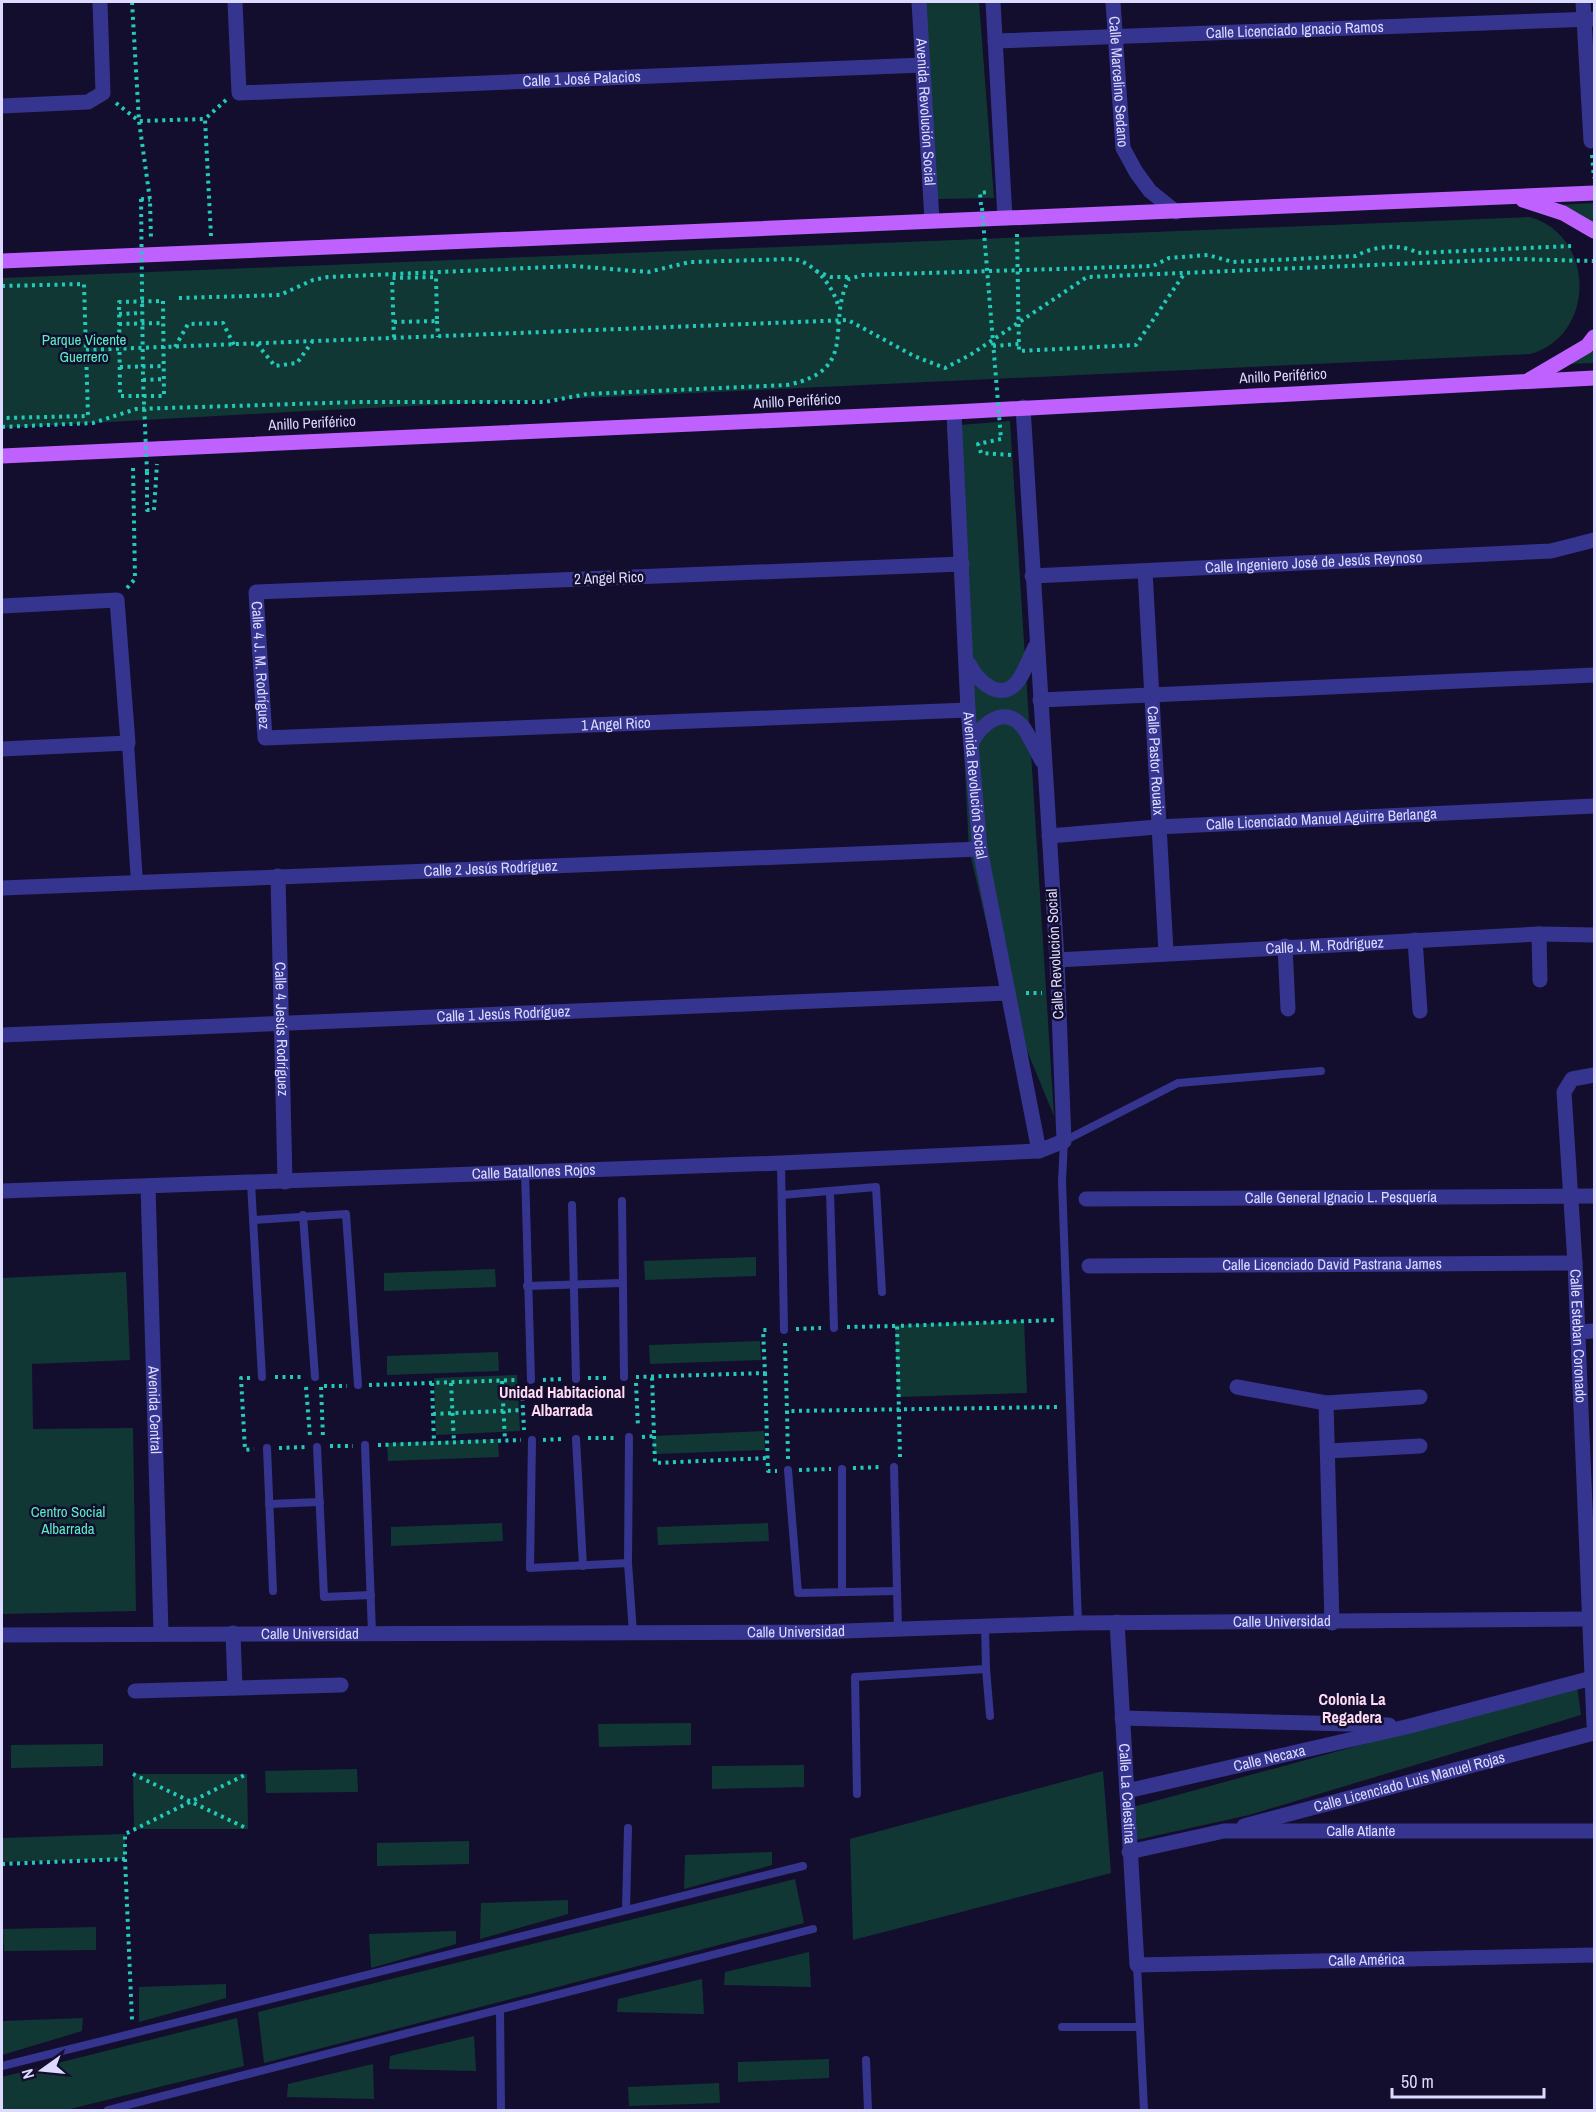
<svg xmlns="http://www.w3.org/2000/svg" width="1596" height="2112" viewBox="0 0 1596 2112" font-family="'Archivo Narrow',sans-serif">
	<rect width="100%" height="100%" fill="#130e2d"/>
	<!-- green -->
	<g fill="#113735">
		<path d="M 921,2 L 979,2 L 994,198 L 933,199 Z"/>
		<path d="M 1594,203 L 1594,225 L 1580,214 L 1558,205 Z"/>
		<path d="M 1530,217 C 1596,236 1596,336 1530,354 L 306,411 L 2,428 L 2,278 Z"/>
		<path d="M 1594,342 L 1594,363 L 1567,364 Z"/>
		<path d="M 1010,421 L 1054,1116 L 1002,990 L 969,849 L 947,426 Z"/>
		<path d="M 756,1257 L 756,1276 L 645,1280 L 644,1261 Z"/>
		<path d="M 495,1269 L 496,1287 L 384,1291 L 384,1273 Z"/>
		<path d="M 126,1272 L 130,1360 L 32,1364 L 33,1429 L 133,1428 L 136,1611 L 2,1614 L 2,1278 Z"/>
		<path d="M 1024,1321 L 1027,1393 L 898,1397 L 895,1325 Z"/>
		<path d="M 760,1341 L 761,1360 L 650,1364 L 649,1345 Z"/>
		<path d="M 498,1352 L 499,1371 L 387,1375 L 387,1356 Z"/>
		<path d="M 517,1375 L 520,1431 L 436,1435 L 434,1378 Z"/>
		<path d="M 764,1431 L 765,1450 L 654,1454 L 653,1436 Z"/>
		<path d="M 498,1439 L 499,1457 L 388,1461 L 387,1443 Z"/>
		<path d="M 502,1523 L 503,1541 L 391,1546 L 391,1527 Z"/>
		<path d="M 768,1523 L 769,1541 L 658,1545 L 657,1527 Z"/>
		<path d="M 1577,1686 L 1581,1715 L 1249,1815 L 1136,1840 L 1133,1807 Z"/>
		<path d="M 691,1723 L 691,1745 L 599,1747 L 598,1724 Z"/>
		<path d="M 103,1744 L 103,1766 L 11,1768 L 11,1745 Z"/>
		<path d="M 804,1765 L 804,1787 L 712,1789 L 712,1766 Z"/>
		<path d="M 357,1769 L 358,1792 L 266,1793 L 265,1771 Z"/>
		<path d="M 1103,1771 L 1111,1873 L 853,1940 L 850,1839 Z"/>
		<path d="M 133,1774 L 247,1774 L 248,1829 L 134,1829 Z"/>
		<path d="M 125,1834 L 125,1859 L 2,1862 L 2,1838 Z"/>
		<path d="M 469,1841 L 469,1864 L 377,1866 L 377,1843 Z"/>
		<path d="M 772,1852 L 772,1865 L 684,1889 L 685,1855 Z"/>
		<path d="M 795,1879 L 804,1923 L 264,2063 L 258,2012 Z"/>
		<path d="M 568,1900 L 568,1914 L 480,1939 L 481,1903 Z"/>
		<path d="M 96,1927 L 96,1950 L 4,1951 L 3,1929 Z"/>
		<path d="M 456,1931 L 456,1944 L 371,1968 L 369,1934 Z"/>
		<path d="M 809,1952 L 811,1987 L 724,1985 L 725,1972 Z"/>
		<path d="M 702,1979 L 704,2014 L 617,2012 L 618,1999 Z"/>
		<path d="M 226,1984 L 226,1998 L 139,2022 L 139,1987 Z"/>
		<path d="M 83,2018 L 82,2031 L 2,2055 L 2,2021 Z"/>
		<path d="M 237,2018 L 244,2066 L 66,2110 L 2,2110 L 2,2077 Z"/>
		<path d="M 474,2036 L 476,2071 L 389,2069 L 390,2056 Z"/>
		<path d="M 829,2059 L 829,2078 L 738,2082 L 738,2062 Z"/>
		<path d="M 373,2064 L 374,2099 L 287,2097 L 288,2084 Z"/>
		<path d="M 719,2083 L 720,2103 L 629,2106 L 628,2087 Z"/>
	</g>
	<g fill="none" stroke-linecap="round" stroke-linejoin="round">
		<!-- path -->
		<g stroke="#23caba" stroke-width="4" stroke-dasharray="3 4.5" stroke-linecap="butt">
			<path d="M 132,2 L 139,121 L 205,119"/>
			<path d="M 116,103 L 139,121 L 150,200 L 151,240"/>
			<path d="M 1592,155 L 1594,178"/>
			<path d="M 141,199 L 150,200"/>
			<path d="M 981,205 L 980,193 L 988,192"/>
			<path d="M 1017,234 L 1019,351 L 1136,345 L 1184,274"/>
			<path d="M 211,236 L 205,119 L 226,100"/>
			<path d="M 816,271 L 831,277 L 850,277"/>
			<path d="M 2,286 L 84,284 L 88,416 L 2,418"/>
			<path d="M 179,298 L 280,295 L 313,280 L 328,277 L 573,266 L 648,272 L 690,262 L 794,259 C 816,264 833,286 839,308"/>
			<path d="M 163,301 L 164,396 L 120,396 L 119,302 Z"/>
			<path d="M 119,314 L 142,313"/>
			<path d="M 437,321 L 438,337"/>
			<path d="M 394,322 L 437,321 L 436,277 L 392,278 L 394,339"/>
			<path d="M 119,324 L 163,323"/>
			<path d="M 257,344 L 275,366 L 297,363 L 312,342"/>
			<path d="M 993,346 L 1019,344"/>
			<path d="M 175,347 L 188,324 L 223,323 L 234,345"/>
			<path d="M 86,350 L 848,320 L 914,356 L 945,368 L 970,355 L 1087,277 L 1514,259 L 1594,261"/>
			<path d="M 120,367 L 164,366"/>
			<path d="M 143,380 L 164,379"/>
			<path d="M 2,427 L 93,423 L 136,409 L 358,402 L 545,402 L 587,394 L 787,385 C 861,370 825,325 849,279 L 863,275 L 1153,266 L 1169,258 L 1208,255 L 1233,262 L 1356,256 C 1373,246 1400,243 1418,253 L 1571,246"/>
			<path d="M 1001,439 L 978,444 L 981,453 L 1011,455"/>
			<path d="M 147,472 L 147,510 L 154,510 L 157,464"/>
			<path d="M 127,588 L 135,579 L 133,466"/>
			<path d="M 1026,993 L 1042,993"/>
			<path d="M 847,1327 L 897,1326"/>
			<path d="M 796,1329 L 821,1328"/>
			<path d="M 785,1343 L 787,1411"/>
			<path d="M 765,1373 L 768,1471 L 777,1471"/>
			<path d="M 275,1377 L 304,1377"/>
			<path d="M 636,1377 L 765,1373 L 763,1330 L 770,1330"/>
			<path d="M 250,1378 L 241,1378 L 245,1450 L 254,1449"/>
			<path d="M 588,1378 L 610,1378"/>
			<path d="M 543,1380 L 562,1379"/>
			<path d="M 502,1381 L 505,1441"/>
			<path d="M 432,1383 L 434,1443"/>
			<path d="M 451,1383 L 454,1443"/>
			<path d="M 636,1383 L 638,1427"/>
			<path d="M 369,1385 L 517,1380"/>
			<path d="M 324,1386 L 347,1386"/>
			<path d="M 306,1387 L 310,1436"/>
			<path d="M 321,1387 L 323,1437"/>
			<path d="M 522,1390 L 524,1430"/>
			<path d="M 433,1414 L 523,1410"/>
			<path d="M 654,1436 L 655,1463 L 768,1458"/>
			<path d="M 642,1437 L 654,1436 L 652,1376"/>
			<path d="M 588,1438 L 616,1438"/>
			<path d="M 543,1440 L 562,1439"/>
			<path d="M 378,1445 L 521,1440"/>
			<path d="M 330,1446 L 353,1446"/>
			<path d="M 279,1448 L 305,1447"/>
			<path d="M 900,1457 L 897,1326 L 1056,1320"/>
			<path d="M 788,1459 L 787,1411 L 1058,1407"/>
			<path d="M 853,1468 L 882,1467"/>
			<path d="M 799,1470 L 831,1469"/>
			<path d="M 133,1774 L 248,1829"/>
			<path d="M 125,1859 L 132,2020"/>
			<path d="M 2,1864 L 125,1859 L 125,1834 L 247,1774"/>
		</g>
		<!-- service -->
		<g stroke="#353590" stroke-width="8">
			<path d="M 781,1163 L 784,1330"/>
			<path d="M 525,1171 L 531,1380"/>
			<path d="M 251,1183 L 262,1377"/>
			<path d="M 830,1191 L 834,1328"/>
			<path d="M 782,1195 L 876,1187 L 882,1292"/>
			<path d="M 622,1201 L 624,1377"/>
			<path d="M 572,1205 L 576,1379"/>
			<path d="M 303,1215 L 315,1377"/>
			<path d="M 253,1220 L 346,1214 L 358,1385"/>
			<path d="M 527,1286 L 622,1283"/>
			<path d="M 629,1437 L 628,1563 L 633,1633"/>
			<path d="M 576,1439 L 583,1566"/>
			<path d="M 532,1440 L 530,1568 L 628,1563"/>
			<path d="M 365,1445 L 372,1633"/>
			<path d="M 317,1447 L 324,1597 L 371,1595"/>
			<path d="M 267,1448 L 273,1591"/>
			<path d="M 894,1467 L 898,1629"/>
			<path d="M 788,1470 L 798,1593 L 897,1591"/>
			<path d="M 269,1504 L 320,1502"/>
			<path d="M 842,1590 L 842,1469"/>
			<path d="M 1078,1623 L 1062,1181 L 1064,1141 L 1178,1083 L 1321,1071"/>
			<path d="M 985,1626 L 986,1669"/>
			<path d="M 857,1794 L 855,1677 L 986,1669 L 990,1716"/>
			<path d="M 626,1910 L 628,1828"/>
			<path d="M 1137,1965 L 1144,2110"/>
			<path d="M 500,2010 L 501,2110"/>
			<path d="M 1062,2027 L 1140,2027"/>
			<path d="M 866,2060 L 868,2110"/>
			<path d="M 2,2066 L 803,1866"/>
			<path d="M 108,2110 L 813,1929"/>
		</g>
		<!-- pedestrian -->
		<path stroke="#353590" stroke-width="12" d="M 128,743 L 137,883"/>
		<!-- minor -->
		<g stroke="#353590" stroke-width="15">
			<path id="s1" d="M 235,2 L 239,93 L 923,65"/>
			<path id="s2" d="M 1113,2 L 1123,148 L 1136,172 L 1150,191 L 1176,212"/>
			<path d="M 1583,2 L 1591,141"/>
			<path id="s3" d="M 995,41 L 1594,19"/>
			<path d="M 2,106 L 88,102 L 103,93 L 100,2"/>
			<path id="s4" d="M 954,412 L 968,710 L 980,849 L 1039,1151"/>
			<path id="s5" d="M 962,564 L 256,592 L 265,738 L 968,710"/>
			<path id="s6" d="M 1145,571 L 1166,952"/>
			<path id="s7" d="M 1032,576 L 1551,551 L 1594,540"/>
			<path d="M 2,606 L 117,600 L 128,743 L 2,749"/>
			<path d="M 969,664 C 979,683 1003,705 1020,678 C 1026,668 1030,657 1035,647"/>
			<path d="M 1040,700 L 1594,675"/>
			<path d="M 971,744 C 981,724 1004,704 1023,727 C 1030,737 1036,750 1042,761"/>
			<path id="s8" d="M 1049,836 L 1157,827 L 1594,806"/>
			<path id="s9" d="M 278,876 L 285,1182"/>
			<path id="s10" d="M 2,888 L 980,849"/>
			<path d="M 1539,934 L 1540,980"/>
			<path d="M 1415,940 L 1420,1011"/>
			<path d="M 1285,946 L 1288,1009"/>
			<path id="s11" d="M 1057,960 L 1539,934 L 1594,935"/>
			<path id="s12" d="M 2,1035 L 1008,993"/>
			<path id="s13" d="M 1594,1075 L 1572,1079 L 1564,1092 L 1575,1263 L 1594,1725"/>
			<path id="s14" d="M 148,1186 L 161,1633"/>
			<path id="s15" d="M 2,1191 L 781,1163 L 1039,1151 L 1064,1141 L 1057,960 L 1023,407"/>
			<path id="s16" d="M 1086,1199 L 1594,1196"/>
			<path id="s17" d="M 1089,1266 L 1575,1263"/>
			<path d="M 1578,1332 L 1594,1331"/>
			<path d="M 1237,1387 L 1326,1403 L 1332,1623"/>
			<path d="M 1326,1403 L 1420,1397"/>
			<path d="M 1328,1451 L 1420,1446"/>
			<path id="s18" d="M 1117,1622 L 1137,1965 L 1594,1955"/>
			<path d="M 233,1633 L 235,1688"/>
			<path id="s19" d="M 2,1635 L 816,1632 L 1078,1623 L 1589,1619"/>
			<path d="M 135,1691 L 341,1685"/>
			<path d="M 1122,1718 L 1389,1725"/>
			<path id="s20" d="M 1127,1791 L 1410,1726 L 1592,1678"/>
			<path id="s21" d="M 1244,1826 L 1594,1733"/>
			<path id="s22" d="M 1129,1852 L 1224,1831 L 1594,1831"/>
		</g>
		<!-- tertiary -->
		<g stroke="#353590" stroke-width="15">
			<path id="s23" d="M 919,2 L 932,220"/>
			<path d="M 993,2 L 1005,218"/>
		</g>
		<!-- primary -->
		<g stroke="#bf61ff" stroke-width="15">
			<path d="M 1523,200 L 1563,213 L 1594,231"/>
			<path d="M 2,261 L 1594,193"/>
			<path d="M 1529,380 L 1587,346 L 1594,337"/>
			<path d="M 2,456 L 954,412 L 1594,378"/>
		</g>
		<!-- path-bridge -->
		<g stroke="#23caba" stroke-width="4" stroke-dasharray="3 4.5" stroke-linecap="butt">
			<path d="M 141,199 L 143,380 L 147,472"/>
			<path d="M 982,208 L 1001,439"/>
		</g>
	</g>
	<g text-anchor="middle" stroke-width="5" stroke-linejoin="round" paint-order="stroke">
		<!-- street labels -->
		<g font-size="15" fill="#dddaff" stroke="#130e2d">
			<text dy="5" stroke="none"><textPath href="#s3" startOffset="300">Calle Licenciado Ignacio Ramos</textPath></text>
			<text dy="5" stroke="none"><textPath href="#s1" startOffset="434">Calle 1 José Palacios</textPath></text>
			<text dy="5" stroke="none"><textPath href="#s2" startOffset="80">Calle Marcelino Sedano</textPath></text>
			<text dy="5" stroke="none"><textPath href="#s23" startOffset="110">Avenida Revolución Social</textPath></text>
			<text transform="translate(1283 376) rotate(-3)" y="5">Anillo Periférico</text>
			<text transform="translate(797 401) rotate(-3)" y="5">Anillo Periférico</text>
			<text transform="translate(312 423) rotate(-3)" y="5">Anillo Periférico</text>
			<text dy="5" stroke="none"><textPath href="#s7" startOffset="282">Calle Ingeniero José de Jesús Reynoso</textPath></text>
			<text transform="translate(609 578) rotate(-2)" y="5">2 Angel Rico</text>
			<text dy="5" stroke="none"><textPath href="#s5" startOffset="780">Calle 4 J. M. Rodríguez</textPath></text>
			<text dy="5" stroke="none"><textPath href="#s5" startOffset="1204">1 Angel Rico</textPath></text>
			<text dy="5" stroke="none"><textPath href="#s6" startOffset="190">Calle Pastor Rouaix</textPath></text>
			<text dy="5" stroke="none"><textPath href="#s4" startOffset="374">Avenida Revolución Social</textPath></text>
			<text dy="5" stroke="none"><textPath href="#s8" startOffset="273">Calle Licenciado Manuel Aguirre Berlanga</textPath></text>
			<text dy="5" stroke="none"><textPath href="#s10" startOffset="489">Calle 2 Jesús Rodríguez</textPath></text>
			<text dy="5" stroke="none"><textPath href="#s11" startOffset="268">Calle J. M. Rodríguez</textPath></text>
			<text transform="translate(1055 954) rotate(-93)" y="5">Calle Revolución Social</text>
			<text dy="5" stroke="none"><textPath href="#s12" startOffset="502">Calle 1 Jesús Rodríguez</textPath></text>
			<text dy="5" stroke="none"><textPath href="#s9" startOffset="153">Calle 4 Jesús Rodríguez</textPath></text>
			<text dy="5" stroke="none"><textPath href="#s15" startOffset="532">Calle Batallones Rojos</textPath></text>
			<text dy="5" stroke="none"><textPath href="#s16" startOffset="255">Calle General Ignacio L. Pesquería</textPath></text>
			<text dy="5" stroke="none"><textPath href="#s17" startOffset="243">Calle Licenciado David Pastrana James</textPath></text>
			<text dy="5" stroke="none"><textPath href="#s13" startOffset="282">Calle Esteban Coronado</textPath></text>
			<text dy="5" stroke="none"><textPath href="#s14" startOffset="224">Avenida Central</textPath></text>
			<text dy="5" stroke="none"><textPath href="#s19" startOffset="1280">Calle Universidad</textPath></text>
			<text dy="5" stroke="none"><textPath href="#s19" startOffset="794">Calle Universidad</textPath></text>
			<text dy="5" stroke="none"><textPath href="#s19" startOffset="308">Calle Universidad</textPath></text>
			<text dy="5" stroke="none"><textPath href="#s20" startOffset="146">Calle Necaxa</textPath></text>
			<text dy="5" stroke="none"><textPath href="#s21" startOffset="171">Calle Licenciado Luis Manuel Rojas</textPath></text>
			<text dy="5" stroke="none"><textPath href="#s18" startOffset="172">Calle La Celestina</textPath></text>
			<text dy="5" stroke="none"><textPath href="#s22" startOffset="234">Calle Atlante</textPath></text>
			<text dy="5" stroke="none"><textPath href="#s18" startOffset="573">Calle América</textPath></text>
		</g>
		<!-- park labels -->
		<g font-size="15" fill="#58edc3" stroke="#130e2d">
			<text x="84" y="345">Parque Vicente<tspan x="84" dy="17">Guerrero</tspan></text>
			<text x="68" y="1517">Centro Social<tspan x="68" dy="17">Albarrada</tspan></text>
		</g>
		<!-- neighbourhood labels -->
		<g font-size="16" font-weight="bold" fill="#ffdcf3" stroke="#130e2d">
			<text x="562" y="1398">Unidad Habitacional<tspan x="562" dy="18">Albarrada</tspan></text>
			<text x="1352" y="1705">Colonia La<tspan x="1352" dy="18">Regadera</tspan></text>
		</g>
	</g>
	<!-- border -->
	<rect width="1596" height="2112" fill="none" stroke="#dddaff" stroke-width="6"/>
	<!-- north arrow -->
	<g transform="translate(42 2070) rotate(255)" stroke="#130e2d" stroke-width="4.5" paint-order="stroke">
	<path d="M0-4.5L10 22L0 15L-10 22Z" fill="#dddaff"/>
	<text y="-9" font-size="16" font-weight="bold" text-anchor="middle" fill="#dddaff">N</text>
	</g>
	<!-- scale -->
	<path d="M1392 2088v9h152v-9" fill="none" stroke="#dddaff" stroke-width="3"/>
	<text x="1401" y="2088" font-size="18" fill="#dddaff" stroke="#130e2d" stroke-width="4.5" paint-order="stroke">50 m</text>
</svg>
